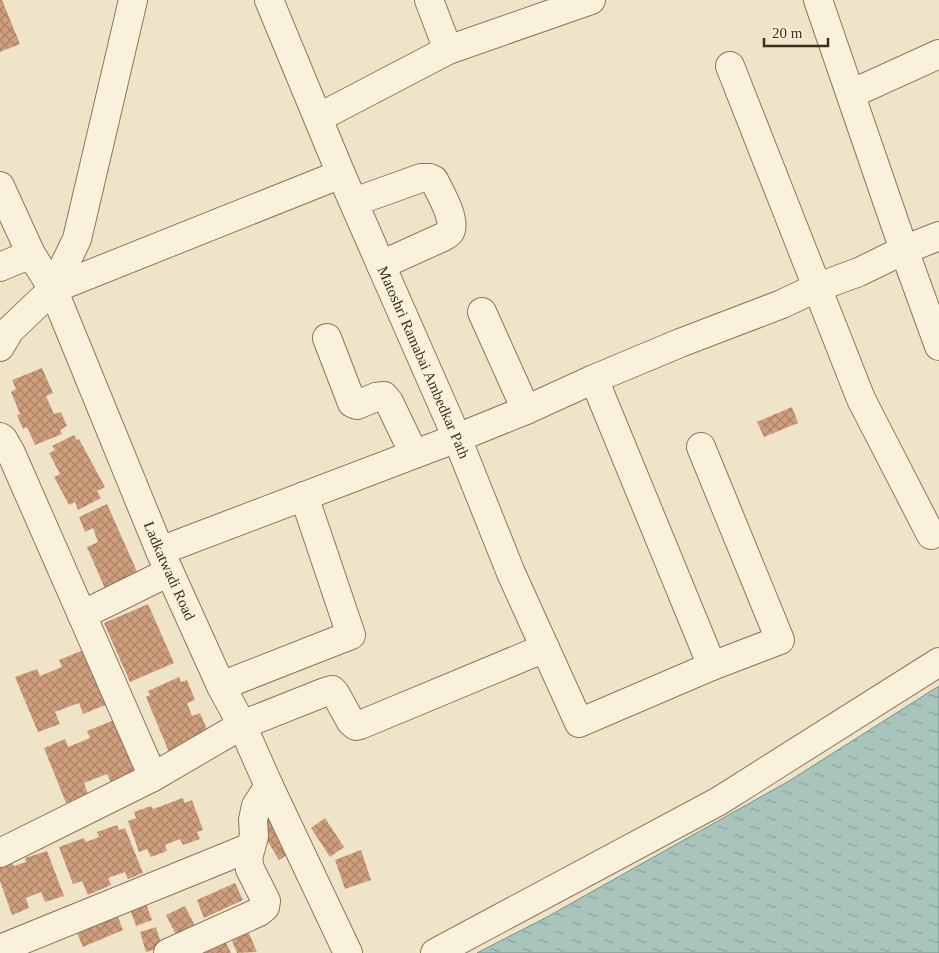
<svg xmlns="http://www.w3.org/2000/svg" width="939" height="953" viewBox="0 0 939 953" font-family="'Times New Roman',serif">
	<defs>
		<pattern id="water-ripples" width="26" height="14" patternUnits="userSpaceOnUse" patternTransform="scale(1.25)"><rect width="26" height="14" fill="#a9c4bc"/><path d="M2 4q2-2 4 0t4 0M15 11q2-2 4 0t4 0" fill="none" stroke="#8ba098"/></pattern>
		<pattern id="building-cross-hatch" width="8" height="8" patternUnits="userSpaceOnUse" patternTransform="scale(1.25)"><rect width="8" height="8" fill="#cf9f7d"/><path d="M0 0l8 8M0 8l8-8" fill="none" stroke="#a98266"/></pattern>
	</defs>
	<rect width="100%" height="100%" fill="#f0e4c8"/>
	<!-- water -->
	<path fill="url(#water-ripples)" stroke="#6f938a" d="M 939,686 L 939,953 L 477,953 L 547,917 L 789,781 Z"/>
	<!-- building -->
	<g fill="url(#building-cross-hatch)">
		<path d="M 0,0 L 2,0 L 20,44 L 0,52 Z"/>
		<path d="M 42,368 L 53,393 L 46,396 L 54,414 L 61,412 L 67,426 L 60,430 L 62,434 L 35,445 L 27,427 L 23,429 L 17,415 L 20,414 L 11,392 L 16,389 L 12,380 Z"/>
		<path d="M 792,407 L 798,423 L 764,437 L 757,422 Z"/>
		<path d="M 74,435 L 77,440 L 79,439 L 105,487 L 97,491 L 101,498 L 78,510 L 75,502 L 69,505 L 54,477 L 60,474 L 49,453 L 55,450 L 52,446 Z"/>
		<path d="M 107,504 L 139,576 L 106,591 L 87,547 L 98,542 L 93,528 L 85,532 L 79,517 Z"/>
		<path d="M 148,604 L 174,663 L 130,682 L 104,623 Z"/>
		<path d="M 86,649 L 108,704 L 83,714 L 79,703 L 55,712 L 60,724 L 38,732 L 15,677 L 37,669 L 40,676 L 62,667 L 59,660 Z"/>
		<path d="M 179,677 L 181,682 L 187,680 L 195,700 L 187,703 L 192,716 L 200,713 L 209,734 L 171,757 L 146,697 L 150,695 L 148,691 Z"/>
		<path d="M 114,720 L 137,775 L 112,785 L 107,774 L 84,783 L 88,794 L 66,803 L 44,748 L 65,739 L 68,747 L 90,738 L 87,731 Z"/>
		<path d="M 183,798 L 185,803 L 192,800 L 203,830 L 197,832 L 200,839 L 183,845 L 180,839 L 165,845 L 167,851 L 151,857 L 147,849 L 139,852 L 128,821 L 136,818 L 134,812 L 151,806 L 153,809 Z"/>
		<path d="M 271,816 L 292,852 L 279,860 L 257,824 Z"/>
		<path d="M 325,818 L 344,847 L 330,857 L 311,828 Z"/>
		<path d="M 117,825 L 119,830 L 125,828 L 143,873 L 128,879 L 125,872 L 108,878 L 111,885 L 88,895 L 82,881 L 73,884 L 59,847 L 84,838 L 86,842 L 99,837 L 97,832 Z"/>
		<path d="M 361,850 L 371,880 L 345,889 L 335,860 Z"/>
		<path d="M 47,851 L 64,896 L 45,902 L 41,892 L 26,898 L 29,908 L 12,915 L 0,881 L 0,868 L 12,863 L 14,866 L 26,862 L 25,858 Z"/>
		<path d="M 235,883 L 243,900 L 204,918 L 197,900 Z"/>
		<path d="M 144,898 L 152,920 L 136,926 L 128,904 Z"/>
		<path d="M 185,906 L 197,930 L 178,939 L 166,915 Z"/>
		<path d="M 115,909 L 123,930 L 83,947 L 74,926 Z"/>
		<path d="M 156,927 L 162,947 L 146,952 L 140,932 Z"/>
		<path d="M 248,931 L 257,952 L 237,953 L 231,938 Z"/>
		<path d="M 225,941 L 231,953 L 199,953 Z"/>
	</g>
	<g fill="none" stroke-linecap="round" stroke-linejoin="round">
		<defs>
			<g id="minor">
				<path id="s1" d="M 269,0 L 341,174 L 457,438 L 511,573 L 579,723 L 712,666 L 594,379"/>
				<path d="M 429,0 L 448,50"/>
				<path d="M 818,0 L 904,250 L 939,346"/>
				<path d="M 730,66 L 861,399 L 931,535"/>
				<path d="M 851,94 L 939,54"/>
				<path d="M 318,118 L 448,50 L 591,0"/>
				<path id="s2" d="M 0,186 L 31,254 L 53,289 L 160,551 L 221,686 L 242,725 L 269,786 L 348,953"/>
				<path d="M 354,202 L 421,178 L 430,178 L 434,180 C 439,191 457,220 450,232 C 448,234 445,236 443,237 L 381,265"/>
				<path d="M 0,267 L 31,254"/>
				<path d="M 53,289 L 341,174"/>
				<path d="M 482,312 L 526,410"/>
				<path d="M 327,338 L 352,403 L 357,405 L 376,397 L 384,396 L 389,402 L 414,454"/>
				<path d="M 0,347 L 10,330 L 53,289 L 77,239 L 133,0"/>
				<path d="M 0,437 L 3,439 L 11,453 L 153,777"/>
				<path d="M 701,447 L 780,640 L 712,666"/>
				<path d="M 160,551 L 457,438 L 526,410 L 594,379 L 680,343 L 782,304 L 818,287 L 859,272 L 904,250 L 939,236"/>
				<path d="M 82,615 L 169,572"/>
				<path d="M 221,686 L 351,635 L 304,496"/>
				<path d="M 0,853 L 153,777 L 242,725 L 325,692 L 332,690 L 335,693 L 351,722 L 356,726 L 360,725 L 545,648"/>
				<path d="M 0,949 L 251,847"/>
				<path d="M 168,953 L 259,912 L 265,907 L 266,901 L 250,869 L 248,858 L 254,836 L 253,820 L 256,806 L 269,786"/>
				<path d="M 435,953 L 719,801 L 939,662"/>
			</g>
		</defs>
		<!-- minor casing -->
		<use href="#minor" stroke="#8d765c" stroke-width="30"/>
		<!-- minor -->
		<use href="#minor" stroke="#faf1dc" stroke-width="28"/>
	</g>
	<g text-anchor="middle" stroke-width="5" stroke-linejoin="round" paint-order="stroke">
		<!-- street labels -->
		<g font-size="15" fill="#3d2e20" stroke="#f7eed8">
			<text dy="5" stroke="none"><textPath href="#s1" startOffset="394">Matoshri Ramabai Ambedkar Path</textPath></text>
			<text dy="5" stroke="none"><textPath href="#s2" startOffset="421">Ladkatwadi Road</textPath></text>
		</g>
	</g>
	<!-- scale -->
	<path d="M764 38v8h64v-8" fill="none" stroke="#3d2e20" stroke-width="2.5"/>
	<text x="772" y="38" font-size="15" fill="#3d2e20" stroke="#f7eed8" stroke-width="4" paint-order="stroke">20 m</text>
</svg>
